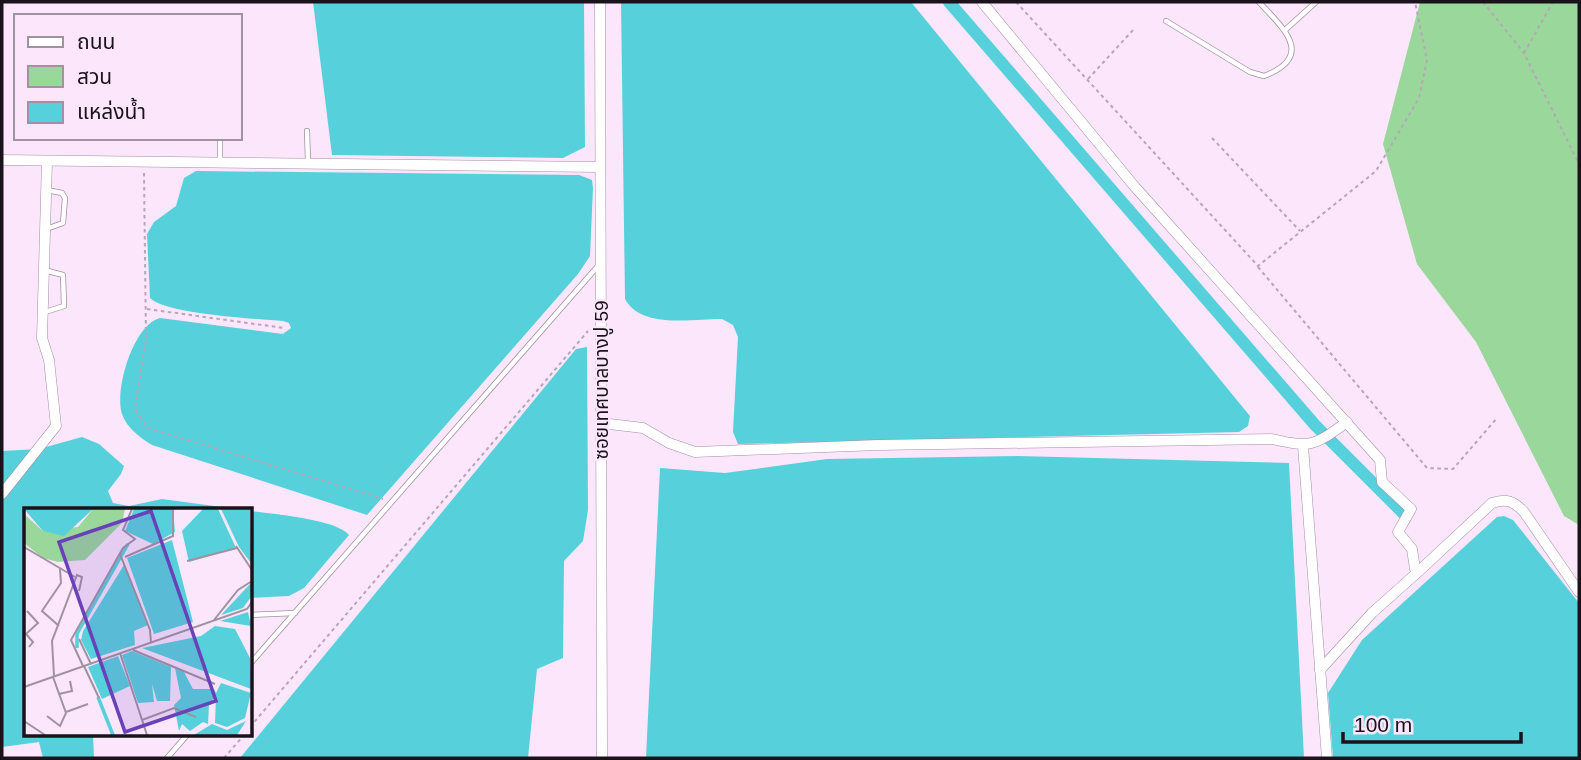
<svg xmlns="http://www.w3.org/2000/svg" width="1581" height="760" viewBox="0 0 1581 760" font-family="Arial,'Noto Sans Thai',sans-serif">
	<rect width="100%" height="100%" fill="#fbe6fc"/>
	<!-- green -->
	<path fill="#9ad79b" d="M 1420,2 L 1579,2 L 1579,525 L 1564,516 L 1476,342 L 1417,264 L 1383,144 Z"/>
	<!-- water -->
	<g fill="#56d1db">
		<path d="M 313,2 L 584,2 L 585,147 L 563,158 L 332,155 Z"/>
		<path d="M 621,2 L 911,2 L 1245,410 L 1250,416 L 1248,426 L 1239,432 L 738,444 L 733,432 L 738,337 L 733,325 L 722,319 C 693,319 641,329 625,299 Z"/>
		<path d="M 196,171 L 579,175 L 592,180 L 593,188 L 590,256 L 578,274 L 367,515 L 152,445 C 139,437 127,428 122,414 C 114,389 134,324 160,318 L 283,334 L 291,328 L 289,323 L 283,321 C 257,319 165,314 150,298 L 147,234 L 154,222 L 176,206 L 184,178 Z"/>
		<path d="M 587,347 L 588,510 L 583,541 L 564,561 L 563,658 L 537,669 L 528,758 L 240,758 L 576,349 Z"/>
		<path d="M 82,437 L 99,444 L 124,466 L 121,474 L 108,491 L 113,503 L 129,506 L 162,499 L 244,510 L 26,510 L 26,734 L 93,734 L 94,758 L 43,758 L 39,742 L 2,747 L 2,451 L 39,449 Z"/>
		<path d="M 1018,456 L 1289,463 L 1304,758 L 646,758 L 660,468 L 725,473 L 827,459 Z"/>
		<path d="M 250,511 C 272,514 336,519 349,535 L 304,588 L 289,596 L 250,598 Z"/>
		<path d="M 1504,516 L 1513,520 L 1579,603 L 1579,758 L 1333,758 L 1328,693 L 1362,640 L 1497,517 Z"/>
	</g>
	<g fill="none" stroke-linecap="round" stroke-linejoin="round">
		<!-- canal -->
		<path stroke="#56d1db" stroke-width="12" d="M 949,2 L 1315,425 L 1404,514"/>
		<defs>
			<g id="lane">
				<path d="M 1166,21 L 1250,72 L 1264,76 C 1316,56 1283,28 1259,2"/>
				<path d="M 1285,30 L 1316,2"/>
				<path d="M 307,131 L 308,162"/>
				<path d="M 220,162 L 220,138"/>
				<path d="M 46,229 L 63,223 L 65,198 L 62,193 L 47,190"/>
				<path d="M 44,270 L 63,275 L 64,306 L 45,312"/>
				<path d="M 250,615 L 295,613"/>
				<path d="M 250,664 L 598,266"/>
				<path d="M 167,758 L 188,734"/>
			</g>
			<g id="street">
				<path d="M 600,2 L 602,758"/>
				<path d="M 982,2 L 1135,187 L 1380,460 L 1382,482 L 1411,509 L 1398,532 L 1412,549 L 1415,569 L 1419,571 L 1492,503 C 1506,498 1514,501 1524,512 L 1579,592"/>
				<path d="M 2,160 L 600,167"/>
				<path d="M 601,423 L 643,428 L 669,443 L 695,452 L 878,445 L 1272,439 C 1311,448 1314,446 1347,422"/>
				<path d="M 1303,446 L 1327,758"/>
				<path d="M 2,494 L 56,426 L 49,360 L 42,338 L 47,161"/>
				<path d="M 1320,670 L 1372,613 L 1419,571"/>
			</g>
		</defs>
		<!-- lane casing -->
		<use href="#lane" stroke="#a28fa3" stroke-width="6"/>
		<!-- street casing -->
		<use href="#street" stroke="#a28fa3" stroke-width="11"/>
		<!-- path -->
		<g stroke="#b7a6b8" stroke-width="2" stroke-dasharray="3.5 3.5" stroke-linecap="butt">
			<path d="M 1016,2 L 1258,266 L 1376,171 L 1419,98 L 1427,60 L 1415,2"/>
			<path d="M 1483,2 L 1524,53 L 1579,164"/>
			<path d="M 1524,53 L 1553,2"/>
			<path d="M 1088,79 L 1134,29"/>
			<path d="M 1212,138 L 1300,231"/>
			<path d="M 144,173 L 146,339 L 135,409 L 148,428 L 383,499"/>
			<path d="M 1258,267 L 1427,468 L 1453,469 L 1497,418"/>
			<path d="M 147,309 L 284,328"/>
			<path d="M 250,727 L 588,331"/>
			<path d="M 224,758 L 245,734"/>
		</g>
		<!-- lane -->
		<use href="#lane" stroke="#fff" stroke-width="4.5"/>
		<!-- street -->
		<use href="#street" stroke="#fff" stroke-width="10"/>
	</g>
	<g text-anchor="middle" stroke-width="5" stroke-linejoin="round" paint-order="stroke">
		<!-- street labels -->
		<g font-size="19" fill="#1b131b" stroke="#fbe6fc">
			<text transform="translate(601 380) rotate(-90)" y="7">ซอยเทศบาลบางปู 59</text>
		</g>
	</g>
	<!-- overview -->
	<g transform="translate(24 508)">
		<rect width="228" height="228" fill="#fbe6fc"/>
		<path d="M 69,1 L 101,1 L 98,15 L 61,52 L 34,54 L 19,50 L 0,35 L 0,6 L 19,23 L 54,19 Z" fill="#9ad79b"/>
		<path d="M 0,1 L 69,1 L 40,28 L 19,23 ZM 110,1 L 149,1 L 151,24 L 129,36 L 101,23 ZM 179,1 L 194,1 L 212,40 L 165,54 L 158,23 ZM 197,1 L 226,1 L 227,55 L 215,39 ZM 148,32 L 169,114 L 130,126 L 103,50 ZM 100,57 L 124,117 L 110,123 L 111,137 L 67,151 L 57,132 L 59,123 ZM 227,75 L 227,89 L 219,100 L 197,107 ZM 224,104 L 227,118 L 196,113 ZM 191,118 L 211,121 L 226,150 L 227,181 L 118,140 L 177,128 ZM 108,143 L 147,159 L 146,193 L 133,193 L 128,176 L 130,194 L 114,195 L 98,147 ZM 94,148 L 106,178 L 78,191 L 64,159 ZM 151,160 L 160,164 L 169,181 L 190,181 L 192,185 L 197,175 L 227,185 L 221,210 L 203,219 L 191,215 L 192,187 L 185,197 L 184,216 L 179,214 L 166,223 L 158,216 L 155,223 L 150,197 L 157,190 ZM 222,213 L 213,227 L 170,227 L 188,216 L 203,222 Z" fill="#56d1db"/>
		<path fill="none" stroke="#56d1db" stroke-width="3.5" d="M 53,140 L 53,126 L 104,36M 74,189 L 89,227"/>
		<path fill="none" stroke="#a192a2" stroke-width="2" d="M 212,38 L 228,62M 0,39 L 51,69M 96,46 L 126,122 L 127,135M 101,49 L 149,28 L 149,1M 163,53 L 213,40M 3,103 L 14,115 L 2,126 L 9,134 L 5,139M 190,112 L 214,82 L 228,73M 35,118 L 18,103 L 37,75 L 36,61M 55,131 L 67,156M 109,142 L 191,176M 96,145 L 123,227M 59,158 L 47,132 L 99,40 L 111,31 L 99,22 L 108,1M 60,158 L 75,190M 30,168 L 28,133 L 53,67 L 58,69 L 55,83M 0,179 L 223,101 L 228,94M 35,186 L 48,183 L 46,173M 42,204 L 64,196M 23,208 L 36,218 L 42,205 L 29,169M 118,212 L 150,200 L 172,209M 0,213 L 21,227"/>
		<path fill="#6941b9" fill-opacity="0.15" stroke="#6941b9" stroke-width="3.5" d="M 127,3 L 192,193 L 101,224 L 35,34 Z"/>
		<rect width="228" height="228" fill="none" stroke="#1b131b" stroke-width="3.5"/>
	</g>
	<!-- border -->
	<rect width="1581" height="760" fill="none" stroke="#1b131b" stroke-width="7"/>
	<!-- legend -->
	<rect x="14" y="14" width="228" height="126" fill="#fbe6fc" stroke="#a192a2" stroke-width="2"/>
	<rect x="28" y="37" width="35" height="10" fill="#ffffff" stroke="#a192a2" stroke-width="2"/>
	<text x="77" y="49" font-size="21" fill="#1b131b">ถนน</text>
	<rect x="28" y="66" width="35" height="21" fill="#9ad79b" stroke="#a192a2" stroke-width="2"/>
	<text x="77" y="84" font-size="21" fill="#1b131b">สวน</text>
	<rect x="28" y="102" width="35" height="21" fill="#56d1db" stroke="#a192a2" stroke-width="2"/>
	<text x="77" y="119" font-size="21" fill="#1b131b">แหล่งน้ำ</text>
	<!-- scale -->
	<path d="M1343 732v10h178v-10" fill="none" stroke="#1b131b" stroke-width="3.5"/>
	<text x="1354" y="732" font-size="21" fill="#1b131b" stroke="#fbe6fc" stroke-width="5" paint-order="stroke">100 m</text>
</svg>
